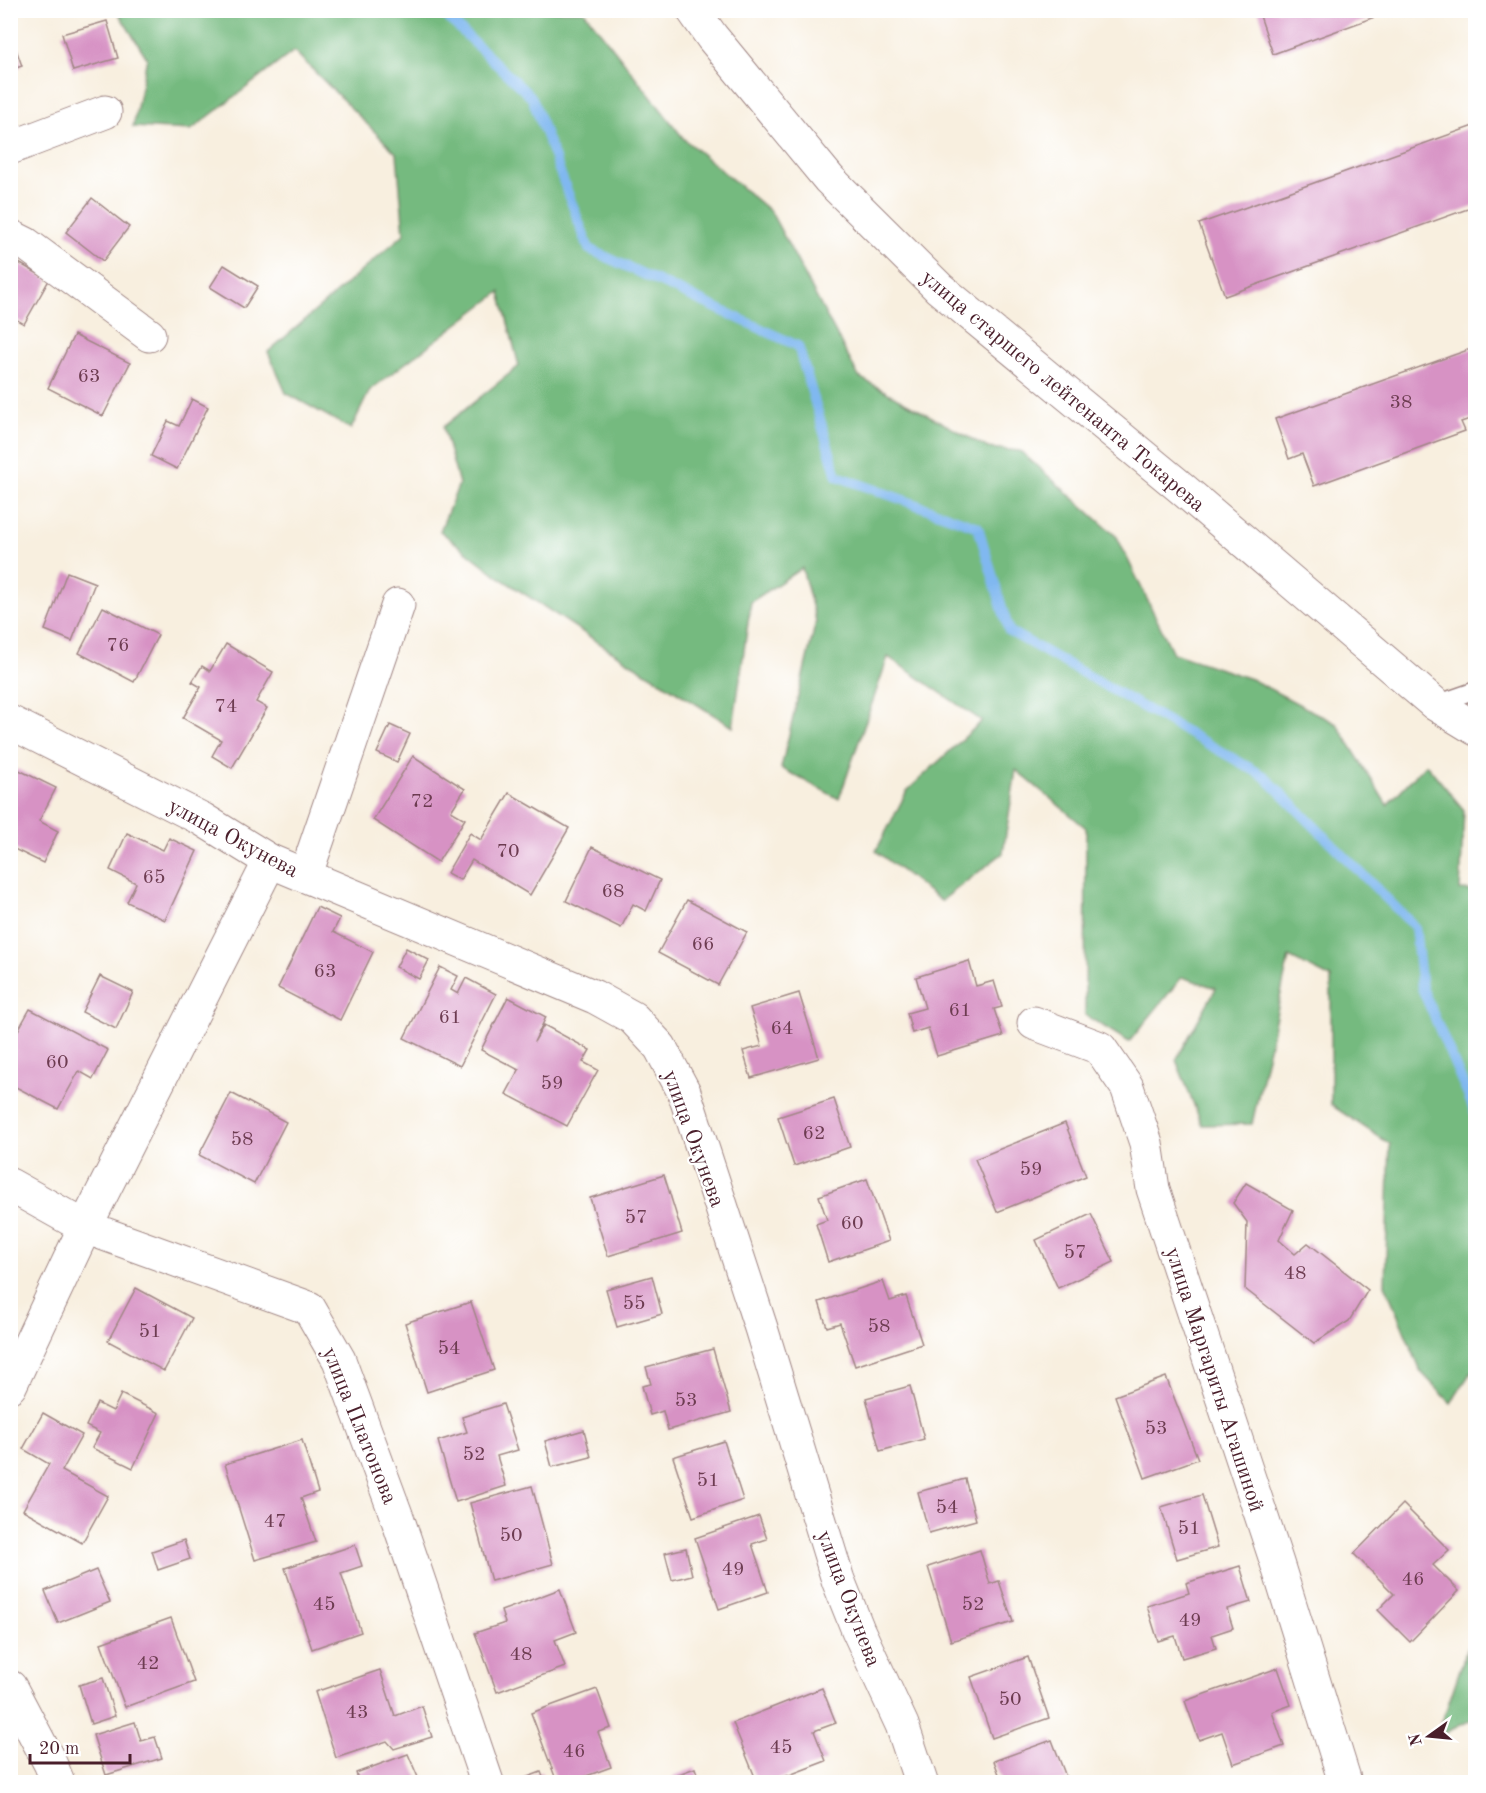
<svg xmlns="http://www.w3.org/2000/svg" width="1486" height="1793" viewBox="0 0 1486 1793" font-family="'Old Standard TT',serif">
	<rect width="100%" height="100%" fill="#fff"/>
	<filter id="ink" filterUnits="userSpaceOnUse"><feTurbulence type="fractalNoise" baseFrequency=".0167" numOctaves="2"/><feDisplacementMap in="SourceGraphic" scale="12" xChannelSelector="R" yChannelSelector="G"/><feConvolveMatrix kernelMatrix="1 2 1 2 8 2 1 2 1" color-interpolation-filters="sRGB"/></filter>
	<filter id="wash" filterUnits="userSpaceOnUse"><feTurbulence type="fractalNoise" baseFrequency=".008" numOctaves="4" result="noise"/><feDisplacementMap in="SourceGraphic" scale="24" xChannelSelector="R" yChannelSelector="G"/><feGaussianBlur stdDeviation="1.35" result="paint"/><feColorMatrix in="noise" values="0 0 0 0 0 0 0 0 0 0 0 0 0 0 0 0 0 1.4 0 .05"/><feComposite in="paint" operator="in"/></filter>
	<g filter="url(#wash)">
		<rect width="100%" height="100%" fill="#f8efdf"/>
		<!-- forest -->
		<g fill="#74ba7f" stroke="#5f6c55" stroke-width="1.5">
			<path d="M 117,11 L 584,11 L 684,139 L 771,212 L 859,377 L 988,448 L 1020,451 L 1117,537 L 1173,653 L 1251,679 L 1337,724 L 1387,805 L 1426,764 L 1464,810 L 1460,890 L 1476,891 L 1476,1376 L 1471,1372 L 1451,1403 L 1421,1372 L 1385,1284 L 1390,1144 L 1331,1105 L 1331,978 L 1289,957 L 1252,1124 L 1202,1125 L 1176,1060 L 1216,988 L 1182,977 L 1129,1042 L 1085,1015 L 1086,828 L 1016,770 L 1003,853 L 941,901 L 876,851 L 907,791 L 982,721 L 888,657 L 839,799 L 781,768 L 816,621 L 802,568 L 751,602 L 733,727 L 610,650 L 503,580 L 440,531 L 459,484 L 443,427 L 519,366 L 500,292 L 370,390 L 351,429 L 286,393 L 268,352 L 404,234 L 397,154 L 294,51 L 191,130 L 133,127 L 147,58 Z"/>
			<path d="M 1475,1636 L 1475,1718 L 1437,1737 L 1469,1643 Z"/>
		</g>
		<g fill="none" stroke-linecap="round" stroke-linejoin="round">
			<!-- stream -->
			<path stroke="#80b8f0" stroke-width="10" d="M 440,10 L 532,98 L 589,249 L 798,346 L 837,476 L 978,527 L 1009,631 L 1264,776 L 1415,927 L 1422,988 L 1476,1114"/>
		</g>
		<g id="blocks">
			<!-- building -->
			<g fill="#d792c4">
				<path d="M 1258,10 L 1391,10 L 1391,11 L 1273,54 Z"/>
				<path d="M 107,21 L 118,58 L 73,71 L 62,34 Z"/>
				<path d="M 10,32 L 22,66 L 10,70 Z"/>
				<path d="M 1476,125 L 1476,206 L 1225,296 L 1199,224 Z"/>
				<path d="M 92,198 L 129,227 L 103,261 L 66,232 Z"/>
				<path d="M 10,258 L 49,280 L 24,324 L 10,316 Z"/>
				<path d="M 224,265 L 258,286 L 244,308 L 210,287 Z"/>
				<path d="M 74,335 L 130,363 L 103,416 L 48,388 Z"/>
				<path d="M 1476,347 L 1476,417 L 1461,422 L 1465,431 L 1314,486 L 1302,454 L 1289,459 L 1275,419 Z"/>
				<path d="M 192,399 L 208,407 L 177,469 L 151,456 L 168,421 L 179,426 Z"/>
				<path d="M 67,572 L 95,583 L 72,641 L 45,630 Z"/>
				<path d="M 103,607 L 158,635 L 134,682 L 79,653 Z"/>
				<path d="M 226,644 L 273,672 L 256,702 L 267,708 L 232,768 L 212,756 L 221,740 L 183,718 L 201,687 L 192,682 L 202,666 L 210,671 Z"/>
				<path d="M 390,725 L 410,734 L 397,762 L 377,753 Z"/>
				<path d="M 413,756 L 465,789 L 451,811 L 465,819 L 438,862 L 373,820 Z"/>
				<path d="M 17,769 L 56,788 L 39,821 L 58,831 L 43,863 L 10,847 L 10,782 Z"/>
				<path d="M 509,793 L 569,828 L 530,895 L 472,860 L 460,880 L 447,873 L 470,833 L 481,840 Z"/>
				<path d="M 127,833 L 163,850 L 169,838 L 197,851 L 165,920 L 127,902 L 136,883 L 110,870 Z"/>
				<path d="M 592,847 L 660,880 L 646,911 L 633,904 L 621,928 L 566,901 Z"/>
				<path d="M 687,900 L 747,932 L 718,985 L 658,953 Z"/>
				<path d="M 317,907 L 340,918 L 333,932 L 373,952 L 340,1020 L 278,988 Z"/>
				<path d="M 406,948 L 429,960 L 419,979 L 396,967 Z"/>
				<path d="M 969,961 L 976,986 L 994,981 L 1002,1007 L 994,1009 L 1003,1036 L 937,1056 L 928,1028 L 912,1033 L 907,1013 L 925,1008 L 916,977 Z"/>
				<path d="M 440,967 L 458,976 L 451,990 L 458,994 L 466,978 L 496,994 L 460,1066 L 404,1038 Z"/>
				<path d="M 100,976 L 133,992 L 116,1029 L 82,1012 Z"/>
				<path d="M 799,993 L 819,1058 L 751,1078 L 743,1051 L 762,1046 L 750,1008 Z"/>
				<path d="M 508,997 L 546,1017 L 534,1042 L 544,1025 L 590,1050 L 583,1062 L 598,1070 L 567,1126 L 506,1094 L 519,1070 L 481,1050 Z"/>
				<path d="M 30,1009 L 108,1050 L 93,1079 L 79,1071 L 58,1109 L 10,1084 L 10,1045 Z"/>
				<path d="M 231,1093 L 286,1122 L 254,1184 L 199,1155 Z"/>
				<path d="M 834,1099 L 850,1147 L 794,1166 L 778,1117 Z"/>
				<path d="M 1065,1123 L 1086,1176 L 997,1212 L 975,1159 Z"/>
				<path d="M 664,1175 L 682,1233 L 608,1256 L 590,1198 Z"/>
				<path d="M 867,1179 L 889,1241 L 828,1262 L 816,1224 L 827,1220 L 819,1196 Z"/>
				<path d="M 1246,1183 L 1293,1210 L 1279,1240 L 1295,1254 L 1308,1243 L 1368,1290 L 1349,1321 L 1314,1343 L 1245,1289 L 1247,1222 L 1233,1203 Z"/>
				<path d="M 1091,1214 L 1114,1262 L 1058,1288 L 1036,1240 Z"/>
				<path d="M 652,1276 L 662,1314 L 617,1327 L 606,1289 Z"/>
				<path d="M 883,1281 L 890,1301 L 906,1296 L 922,1344 L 855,1366 L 840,1323 L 827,1327 L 819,1302 Z"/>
				<path d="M 136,1288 L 192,1318 L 164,1371 L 108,1341 Z"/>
				<path d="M 471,1302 L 494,1370 L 427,1392 L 405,1323 Z"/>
				<path d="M 713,1349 L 731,1412 L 668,1430 L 663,1411 L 650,1415 L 642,1386 L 651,1384 L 646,1367 Z"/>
				<path d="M 1166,1377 L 1198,1459 L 1145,1478 L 1115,1396 Z"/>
				<path d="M 910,1386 L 924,1439 L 880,1451 L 866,1398 Z"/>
				<path d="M 121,1394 L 159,1413 L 133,1468 L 92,1448 L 100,1433 L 86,1426 L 97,1403 L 113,1411 Z"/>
				<path d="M 503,1404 L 518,1450 L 497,1456 L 506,1486 L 456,1502 L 438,1441 L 467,1432 L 462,1417 Z"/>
				<path d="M 43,1413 L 82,1435 L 62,1471 L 108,1496 L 82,1543 L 23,1510 L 49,1464 L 23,1449 Z"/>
				<path d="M 584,1430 L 591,1457 L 552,1467 L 545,1441 Z"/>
				<path d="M 302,1440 L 318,1492 L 301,1498 L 316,1542 L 255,1560 L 225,1464 Z"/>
				<path d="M 724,1441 L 743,1500 L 693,1517 L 673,1457 Z"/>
				<path d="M 965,1479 L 976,1520 L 929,1533 L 918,1492 Z"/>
				<path d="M 532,1486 L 553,1564 L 491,1581 L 470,1503 Z"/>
				<path d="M 1202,1495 L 1218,1547 L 1177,1559 L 1161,1507 Z"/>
				<path d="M 1403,1504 L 1449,1550 L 1433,1565 L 1459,1591 L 1410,1642 L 1378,1610 L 1394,1594 L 1354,1554 Z"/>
				<path d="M 759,1516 L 767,1539 L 752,1544 L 768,1592 L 719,1609 L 695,1538 Z"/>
				<path d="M 184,1540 L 190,1559 L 158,1570 L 152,1551 Z"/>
				<path d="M 355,1545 L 362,1566 L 341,1573 L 361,1632 L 312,1649 L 285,1568 Z"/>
				<path d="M 686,1548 L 692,1575 L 672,1580 L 665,1553 Z"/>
				<path d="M 980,1550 L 990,1584 L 999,1581 L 1013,1622 L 951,1641 L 928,1567 Z"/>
				<path d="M 1240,1566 L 1251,1602 L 1227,1609 L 1233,1628 L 1212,1635 L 1216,1648 L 1182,1658 L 1175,1636 L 1158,1641 L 1147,1606 L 1189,1593 L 1186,1583 Z"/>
				<path d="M 96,1570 L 110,1602 L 58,1623 L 45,1591 Z"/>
				<path d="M 560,1589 L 576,1632 L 555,1640 L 565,1667 L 497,1692 L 475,1633 L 505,1623 L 501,1611 Z"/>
				<path d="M 171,1618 L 194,1682 L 125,1707 L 101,1643 Z"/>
				<path d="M 1028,1657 L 1049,1718 L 992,1738 L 971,1677 Z"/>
				<path d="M 1278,1668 L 1291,1705 L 1272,1712 L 1284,1746 L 1233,1764 L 1222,1732 L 1199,1740 L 1185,1701 Z"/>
				<path d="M 380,1670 L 395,1716 L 422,1706 L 432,1737 L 394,1749 L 387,1741 L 336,1758 L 315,1692 Z"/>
				<path d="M 103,1678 L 115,1716 L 91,1724 L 79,1685 Z"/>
				<path d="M 822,1688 L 836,1723 L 814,1731 L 826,1761 L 771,1782 L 757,1782 L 733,1723 Z"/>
				<path d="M 597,1689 L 611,1728 L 598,1732 L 611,1767 L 570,1782 L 557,1782 L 531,1713 Z"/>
				<path d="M 135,1722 L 141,1741 L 155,1737 L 162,1758 L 106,1775 L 93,1735 Z"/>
				<path d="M 1052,1740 L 1068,1782 L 1002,1782 L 994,1761 Z"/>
				<path d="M 408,1754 L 420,1782 L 359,1782 L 356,1773 Z"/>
				<path d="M 695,1768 L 700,1782 L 675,1782 L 673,1776 Z"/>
				<path d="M 541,1772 L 545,1782 L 526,1782 L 525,1778 Z"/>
			</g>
		</g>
	</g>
	<g filter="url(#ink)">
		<use href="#blocks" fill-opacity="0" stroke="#a18785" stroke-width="1.5"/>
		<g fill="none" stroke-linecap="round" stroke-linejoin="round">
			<defs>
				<path id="lane" d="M 1436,704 L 1476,690"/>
				<g id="street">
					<path d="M 693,10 L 712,37 L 829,179 L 939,288 L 1179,486 L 1435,704 L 1476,729"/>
					<path d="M 10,148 L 105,112"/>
					<path d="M 10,236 L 26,244 L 149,335"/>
					<path d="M 10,722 L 202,819 L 270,861 L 595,997 L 633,1018 L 660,1047 L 684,1092 L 761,1328 L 838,1580 L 858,1630 L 902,1725 L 921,1782"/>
					<path d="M 306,874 L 398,605"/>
					<path d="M 1034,1023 L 1100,1048 L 1127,1087 L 1146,1143 L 1153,1189 L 1277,1563 L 1345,1782"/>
					<path d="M 10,1185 L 85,1227 L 309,1308 L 339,1360 L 398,1520 L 487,1782"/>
					<path d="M 10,1386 L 85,1227 L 270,861"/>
					<path d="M 10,1687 L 50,1763 L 58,1782"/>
				</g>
			</defs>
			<!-- lane casing -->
			<use href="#lane" stroke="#a18785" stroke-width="19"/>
			<!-- street casing -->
			<use href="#street" stroke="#a18785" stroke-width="35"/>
			<!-- lane -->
			<use href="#lane" stroke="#fff" stroke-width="16"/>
			<!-- street -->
			<use href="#street" stroke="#fff" stroke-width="33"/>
		</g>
	</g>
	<g text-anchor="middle" stroke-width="4.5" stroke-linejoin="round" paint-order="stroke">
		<!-- number labels -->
		<g font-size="20" fill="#6d3c51">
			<text x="89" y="382">63</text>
			<text x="1401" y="408">38</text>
			<text x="118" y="651">76</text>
			<text x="226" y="712">74</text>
			<text x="422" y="807">72</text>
			<text x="508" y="857">70</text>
			<text x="154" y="883">65</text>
			<text x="613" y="897">68</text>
			<text x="703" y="950">66</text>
			<text x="325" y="977">63</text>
			<text x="960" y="1016">61</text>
			<text x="450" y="1023">61</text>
			<text x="782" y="1034">64</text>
			<text x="57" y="1068">60</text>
			<text x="552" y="1089">59</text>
			<text x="814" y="1139">62</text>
			<text x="242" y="1145">58</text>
			<text x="1031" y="1175">59</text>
			<text x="636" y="1223">57</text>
			<text x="852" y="1229">60</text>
			<text x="1075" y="1258">57</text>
			<text x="1295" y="1279">48</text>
			<text x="634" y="1309">55</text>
			<text x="879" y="1332">58</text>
			<text x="150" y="1337">51</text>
			<text x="449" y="1354">54</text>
			<text x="686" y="1406">53</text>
			<text x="1156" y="1434">53</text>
			<text x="474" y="1460">52</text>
			<text x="708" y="1486">51</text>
			<text x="947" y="1513">54</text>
			<text x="275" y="1527">47</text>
			<text x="1189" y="1534">51</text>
			<text x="511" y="1541">50</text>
			<text x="733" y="1575">49</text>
			<text x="1413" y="1585">46</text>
			<text x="324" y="1610">45</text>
			<text x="973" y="1610">52</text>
			<text x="1190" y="1626">49</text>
			<text x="521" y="1660">48</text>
			<text x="148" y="1669">42</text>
			<text x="1010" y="1705">50</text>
			<text x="357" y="1718">43</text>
			<text x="781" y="1753">45</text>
			<text x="574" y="1757">46</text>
		</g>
		<!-- street labels -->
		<g font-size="22" fill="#4a1f2b" stroke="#fff">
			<text transform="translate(1064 390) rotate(40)" y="8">улица старшего лейтенанта Токарева</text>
			<text transform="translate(234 837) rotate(28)" y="8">улица Окунева</text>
			<text transform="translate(695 1138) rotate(70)" y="8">улица Окунева</text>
			<text transform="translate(1216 1379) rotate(72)" y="8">улица Маргариты Агашиной</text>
			<text transform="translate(361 1425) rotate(68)" y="8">улица Платонова</text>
			<text transform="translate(850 1598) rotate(69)" y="8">улица Окунева</text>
		</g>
	</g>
	<!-- margin -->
	<rect width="1486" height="1793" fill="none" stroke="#fff" stroke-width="36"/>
	<!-- north arrow -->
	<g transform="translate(1429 1736) rotate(255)" stroke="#ffffff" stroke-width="4.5" paint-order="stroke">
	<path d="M0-4.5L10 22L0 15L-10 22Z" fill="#4a1f2b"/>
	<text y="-9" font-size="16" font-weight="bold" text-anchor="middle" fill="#4a1f2b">N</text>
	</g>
	<!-- scale -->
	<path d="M30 1754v9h100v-9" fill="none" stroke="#4a1f2b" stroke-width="3"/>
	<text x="39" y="1754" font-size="18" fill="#4a1f2b" stroke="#ffffff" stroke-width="4.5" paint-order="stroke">20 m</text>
</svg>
